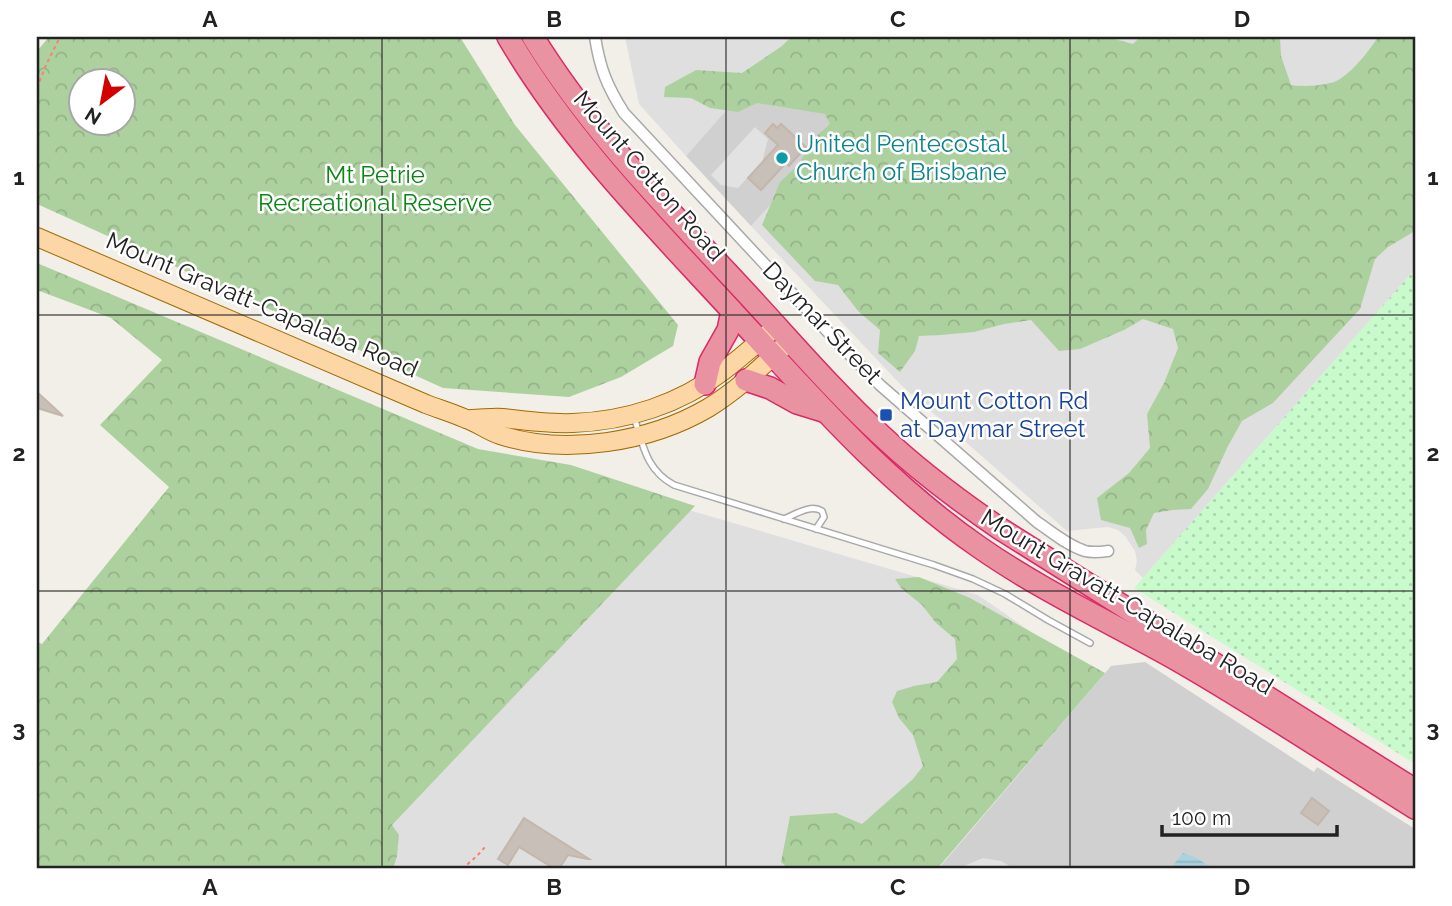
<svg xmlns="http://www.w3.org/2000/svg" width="1452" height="906" viewBox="0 0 1452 906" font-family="Raleway,sans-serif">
	<defs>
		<pattern id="forest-crowns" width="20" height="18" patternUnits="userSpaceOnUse" patternTransform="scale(1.75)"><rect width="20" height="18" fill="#add19e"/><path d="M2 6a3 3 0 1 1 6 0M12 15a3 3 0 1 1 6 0" fill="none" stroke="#95b388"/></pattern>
		<pattern id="park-dots" width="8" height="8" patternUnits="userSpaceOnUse" patternTransform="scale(1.75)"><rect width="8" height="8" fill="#c8facc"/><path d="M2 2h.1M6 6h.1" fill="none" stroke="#acd6af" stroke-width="1.8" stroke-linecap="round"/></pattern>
		<pattern id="water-rules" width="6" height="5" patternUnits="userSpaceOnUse" patternTransform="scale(1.75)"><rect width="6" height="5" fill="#aad3df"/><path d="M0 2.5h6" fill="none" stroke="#92b5bf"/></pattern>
	</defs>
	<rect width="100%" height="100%" fill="#f2efe9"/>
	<!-- residential -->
	<g fill="#e0dfdf">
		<path d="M 625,37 L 791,37 L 686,156 L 639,104 Z"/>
		<path d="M 921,37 L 1415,37 L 1415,269 L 1143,578 L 1135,570 L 1137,561 L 1135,551 L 1125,536 L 1118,530 L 1108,527 L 1067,531 L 901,385 L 751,226 Z"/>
		<path d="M 665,503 L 978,595 L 1090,673 L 1105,673 L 937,869 L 342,869 Z"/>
	</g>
	<!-- religious -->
	<g fill="#d0d0d0">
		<path d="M 780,49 L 852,115 L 751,226 L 686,156 Z"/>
		<path d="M 1145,662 L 1314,772 L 1317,767 L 1415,829 L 1415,869 L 938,869 L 1111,666 Z"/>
	</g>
	<!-- forest -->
	<g fill="url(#forest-crowns)" fill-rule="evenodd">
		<path d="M 49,37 L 460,37 L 515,125 L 678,325 L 673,346 L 621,377 L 569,397 L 443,388 L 37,204 L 37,51 ZM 80,80 L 122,80 L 122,122 L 80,122 Z"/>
		<path d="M 791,37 L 1107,37 L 1133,44 L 1140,37 L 1280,37 L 1281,56 L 1291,85 C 1305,87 1329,86 1340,79 C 1356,68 1368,52 1378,37 L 1415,37 L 1415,231 L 1388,247 L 1375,259 L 1360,309 L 1273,403 L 1242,421 L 1228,446 L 1208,489 L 1191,509 L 1173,510 L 1154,513 L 1146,530 L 1147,544 L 1139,548 L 1130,528 L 1101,520 L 1097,498 L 1129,473 L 1150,448 L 1147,414 L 1164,383 L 1178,348 L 1173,329 L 1143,319 L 1124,330 L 1080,349 L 1059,351 L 1031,320 L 1004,324 L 974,332 L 941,335 L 919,336 L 915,351 L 900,372 L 878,353 L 880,330 L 858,311 L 838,285 L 815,281 L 762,225 L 780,182 L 800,163 L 810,142 L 830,124 L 825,114 L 757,103 L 738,112 L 710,108 L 691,98 L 664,97 L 665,87 L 696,70 L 742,73 L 782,46 Z"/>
		<path d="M 37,263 L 478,449 L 571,465 L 695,506 L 392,825 L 399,835 L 397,856 L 393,869 L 37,869 L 37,642 L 42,644 L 169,487 L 100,425 L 162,360 L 111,318 L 37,290 Z"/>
		<path d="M 919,577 L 970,598 L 1105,673 L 937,869 L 789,869 L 781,862 L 790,816 L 836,813 L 862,824 L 913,779 L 923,766 L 913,735 L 899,718 L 892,702 L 897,691 L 914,686 L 937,682 L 957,659 L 955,639 L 936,623 L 922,605 L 901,588 L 895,579 Z"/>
	</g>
	<!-- park -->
	<path fill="url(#park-dots)" d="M 1415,269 L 1415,758 L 1412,762 L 1134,588 Z"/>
	<!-- parking -->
	<g fill="#e2e2e2">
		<path d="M 755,127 L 768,139 L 762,162 L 738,188 L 721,185 L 711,175 Z"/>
		<path d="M 983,858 L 1001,861 L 1014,869 L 962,869 L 966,865 Z"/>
	</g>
	<!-- water -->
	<path fill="url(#water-rules)" d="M 1183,853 L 1197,858 L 1213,869 L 1170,869 Z"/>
	<!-- building -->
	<g fill="#c7bfb8" stroke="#c4b6ab" stroke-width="2">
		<path d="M 773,124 L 777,128 L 781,124 L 806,147 L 789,166 L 786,163 L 761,190 L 748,178 L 778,145 L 765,133 Z"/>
		<path d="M 37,392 L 63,416 L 37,408 Z"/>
		<path d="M 1312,798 L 1329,811 L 1318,825 L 1301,813 Z"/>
		<path d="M 524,818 L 589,859 L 588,859 L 568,855 L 559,869 L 555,869 L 519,847 L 508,865 L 498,859 Z"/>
	</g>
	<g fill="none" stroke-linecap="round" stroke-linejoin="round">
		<defs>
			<g id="lane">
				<path d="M 634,417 C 643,445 646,470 674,485 L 934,565 L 973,579 L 1005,594 L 1048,620 L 1090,643"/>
				<path d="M 784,519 C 796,514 811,504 822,511 L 824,517 L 816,529"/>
			</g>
			<path id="street" d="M 595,37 C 600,69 607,86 624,113 L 841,346 L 880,385 L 1037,522 C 1052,532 1068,546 1085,551 C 1093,553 1100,552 1108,551"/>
			<g id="primary">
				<path d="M 37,237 L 426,404 C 439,409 453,413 466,419 C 478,423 488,431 500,435 C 565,456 650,442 708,408 C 736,391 759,369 783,347"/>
				<path d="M 471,419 C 482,419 493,417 503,418 C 527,421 549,424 573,423 C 627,421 680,404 723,371 C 742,357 759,341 777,326"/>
			</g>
			<g id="highway">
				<path d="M 508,37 C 569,141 653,225 734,313 C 811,396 885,482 979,547 C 1042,591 1112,623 1179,661 C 1259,707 1337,759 1415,808"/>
				<path d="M 533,37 C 589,128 663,204 736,282 C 784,333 830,388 882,436 C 918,470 958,500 999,528 L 1415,790"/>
				<path d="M 746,380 L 770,388 L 797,403 L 823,411"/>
				<path d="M 705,384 L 710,362 L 728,330 L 732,311"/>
			</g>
		</defs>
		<!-- lane casing -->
		<use href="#lane" stroke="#a9a9a9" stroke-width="8"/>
		<!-- street casing -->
		<use href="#street" stroke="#a9a9a9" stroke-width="13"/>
		<!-- primary casing -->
		<use href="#primary" stroke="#a06b00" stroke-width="20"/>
		<!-- highway casing -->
		<use href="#highway" stroke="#dc2a67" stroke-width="24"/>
		<!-- path -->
		<g stroke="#fa8072" stroke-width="2" stroke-dasharray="3.5 3.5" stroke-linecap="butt">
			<path d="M 37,88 L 46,65 L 60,37"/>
			<path d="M 462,869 L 477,856 L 485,847"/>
		</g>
		<!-- lane -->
		<use href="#lane" stroke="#fff" stroke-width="5"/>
		<!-- street -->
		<use href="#street" stroke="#fff" stroke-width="10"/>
		<!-- primary -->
		<use href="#primary" stroke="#fcd6a4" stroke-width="18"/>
		<!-- highway -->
		<use href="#highway" stroke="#e892a2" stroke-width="21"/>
	</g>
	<!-- grid -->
	<path fill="none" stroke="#222" stroke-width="2" stroke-opacity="0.55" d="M 382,37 L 382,869M 726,37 L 726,869M 1070,37 L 1070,869M 37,315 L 1415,315M 37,591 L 1415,591"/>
	<!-- markers -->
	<circle fill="#0f9aa8" stroke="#fff" stroke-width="2.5" cx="782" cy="158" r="7"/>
	<rect fill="#1a4fb4" stroke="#fff" stroke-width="2.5" x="879" y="408" width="14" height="14" rx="3.5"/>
	<g text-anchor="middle" stroke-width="5" stroke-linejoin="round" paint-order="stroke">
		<!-- culture labels -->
		<g font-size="24" fill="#0d838f" stroke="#fff" text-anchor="start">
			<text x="796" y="152">United Pentecostal<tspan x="796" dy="28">Church of Brisbane</tspan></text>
		</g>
		<!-- park labels -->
		<g font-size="24" fill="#0c8416" stroke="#fff">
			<text x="375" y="183">Mt Petrie<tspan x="375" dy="28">Recreational Reserve</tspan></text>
		</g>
		<!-- street labels -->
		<g font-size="24" fill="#222" stroke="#fff">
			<text transform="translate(649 176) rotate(49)" y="8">Mount Cotton Road</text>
			<text transform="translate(262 305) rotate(23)" y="8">Mount Gravatt-Capalaba Road</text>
			<text transform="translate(822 323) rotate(46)" y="8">Daymar Street</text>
			<text transform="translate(1127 602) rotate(31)" y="8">Mount Gravatt-Capalaba Road</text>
		</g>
		<!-- transit labels -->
		<g font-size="24" fill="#164399" stroke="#fff" text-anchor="start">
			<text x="900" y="409">Mount Cotton Rd<tspan x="900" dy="28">at Daymar Street</tspan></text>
		</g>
	</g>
	<!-- border -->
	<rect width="1452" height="906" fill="none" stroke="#ffffff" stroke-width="77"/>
	<!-- north arrow -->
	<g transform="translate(102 102) rotate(212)"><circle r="33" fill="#ffffff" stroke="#a7a7a7" stroke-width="2"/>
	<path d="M0-5L12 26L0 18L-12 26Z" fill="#d40000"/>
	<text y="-10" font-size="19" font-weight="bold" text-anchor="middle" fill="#222222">N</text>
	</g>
	<!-- scale -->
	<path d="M1162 825v10h175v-10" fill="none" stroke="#222222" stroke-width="3.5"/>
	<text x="1172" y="825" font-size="21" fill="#222222" stroke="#ffffff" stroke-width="5" paint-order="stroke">100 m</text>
	<rect x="38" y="38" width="1376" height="829" fill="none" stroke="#222" stroke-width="2.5"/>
	<g font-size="23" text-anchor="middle" font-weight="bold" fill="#222">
		<text x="210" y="27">A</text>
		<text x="554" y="27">B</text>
		<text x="898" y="27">C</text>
		<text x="1242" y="27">D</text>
		<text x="19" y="185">1</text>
		<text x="1433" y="185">1</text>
		<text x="19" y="461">2</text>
		<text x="1433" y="461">2</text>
		<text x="19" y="737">3</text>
		<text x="1433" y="737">3</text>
		<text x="210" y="895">A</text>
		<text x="554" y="895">B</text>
		<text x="898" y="895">C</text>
		<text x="1242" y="895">D</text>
	</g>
</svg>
